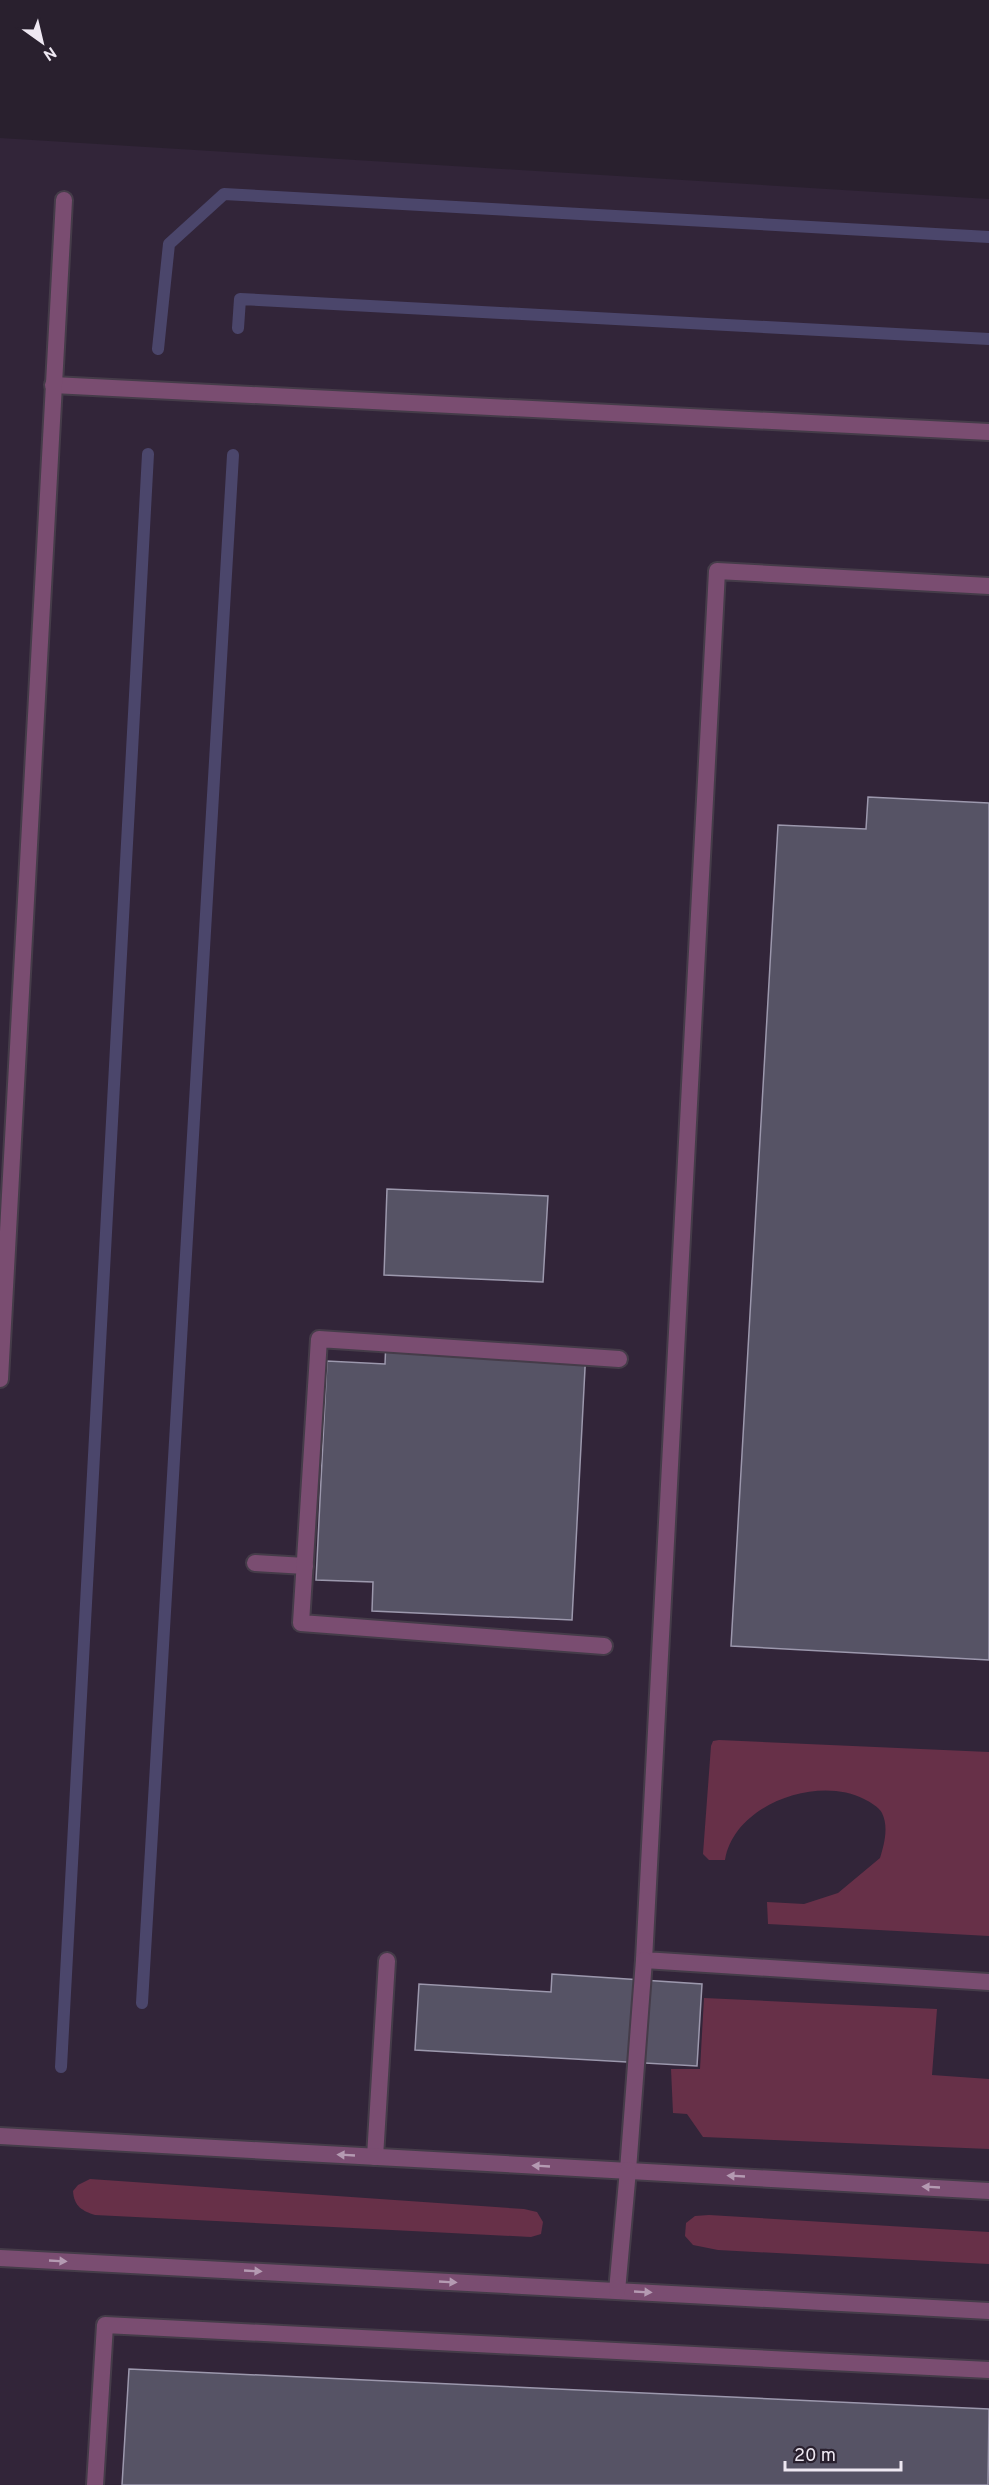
<svg xmlns="http://www.w3.org/2000/svg" width="989" height="2485" viewBox="0 0 989 2485" font-family="Overpass,sans-serif">
	<rect width="100%" height="100%" fill="#29202e"/>
	<!-- built -->
	<path fill="#322539" d="M 0,138 L 989,199 L 989,2485 L 0,2485 Z"/>
	<!-- green -->
	<g fill="#673048">
		<path d="M 719,1740 L 989,1752 L 989,1936 L 768,1924 L 767,1902 L 804,1904 L 838,1893 L 880,1858 C 884,1845 889,1827 882,1813 C 879,1807 870,1802 864,1799 C 818,1775 734,1804 725,1860 L 709,1860 L 703,1854 L 711,1746 L 713,1741 Z"/>
		<path d="M 704,1998 L 937,2009 L 932,2075 L 989,2079 L 989,2149 L 703,2137 L 687,2114 L 673,2113 L 671,2069 L 700,2069 Z"/>
		<path d="M 90,2179 L 524,2209 L 537,2212 L 543,2222 L 541,2234 L 531,2237 L 95,2215 C 82,2211 74,2206 73,2191 L 78,2185 Z"/>
		<path d="M 709,2215 L 989,2232 L 989,2264 L 718,2250 L 693,2245 L 685,2236 L 686,2223 L 695,2216 Z"/>
	</g>
	<g fill="none" stroke-linecap="round" stroke-linejoin="round">
		<!-- stream -->
		<g stroke="#4b466b" stroke-width="12">
			<path d="M 238,328 L 240,299 L 989,339"/>
			<path d="M 158,349 L 169,244 L 224,194 L 989,237"/>
			<path d="M 142,2003 L 233,455"/>
			<path d="M 61,2067 L 148,454"/>
		</g>
	</g>
	<!-- building -->
	<g fill="#565365" stroke="#9c98ad" stroke-width="1.5">
		<path d="M 868,797 L 989,803 L 989,1660 L 731,1646 L 778,825 L 866,829 Z"/>
		<path d="M 387,1189 L 548,1196 L 543,1282 L 384,1275 Z"/>
		<path d="M 386,1340 L 586,1349 L 572,1620 L 372,1611 L 373,1582 L 316,1580 L 327,1361 L 385,1364 Z"/>
		<path d="M 552,1974 L 702,1984 L 697,2066 L 415,2050 L 419,1984 L 551,1992 Z"/>
		<path d="M 129,2369 L 989,2409 L 988,2485 L 122,2485 Z"/>
	</g>
	<g fill="none" stroke-linecap="round" stroke-linejoin="round">
		<defs>
			<g id="service">
				<path d="M 989,586 L 717,571 L 644,1960 L 989,1982"/>
				<path d="M 255,1563 L 305,1566"/>
				<path d="M 604,1646 L 301,1623 L 319,1339 L 619,1359"/>
				<path d="M 375,2157 L 387,1961"/>
				<path d="M 628,2170 L 644,1960"/>
				<path d="M 95,2485 L 105,2325 L 989,2370"/>
			</g>
			<g id="minor">
				<path d="M 53,385 L 989,432"/>
				<path d="M 0,1379 L 64,200"/>
			</g>
			<g id="tertiary">
				<path d="M 0,2136 L 989,2191"/>
				<path d="M 0,2258 L 989,2311"/>
				<path d="M 617,2291 L 628,2170"/>
			</g>
		</defs>
		<!-- service casing -->
		<use href="#service" stroke="#453c49" stroke-width="20"/>
		<!-- minor casing -->
		<use href="#minor" stroke="#453c49" stroke-width="20"/>
		<!-- tertiary casing -->
		<use href="#tertiary" stroke="#453c49" stroke-width="20"/>
		<!-- service -->
		<use href="#service" stroke="#7a4d71" stroke-width="16"/>
		<!-- minor -->
		<use href="#minor" stroke="#7a4d71" stroke-width="16"/>
		<!-- tertiary -->
		<use href="#tertiary" stroke="#7a4d71" stroke-width="16"/>
	</g>
	<!-- one-way arrows -->
	<defs><path id="oneway-solid" d="M-6-.8H1V-3.2L6.5 0L1 3.2V.8H-6Z" transform="scale(1.5)"/></defs>
	<g fill="#b49ab2">
		<use href="#oneway-solid" transform="translate(346 2155) rotate(-177)"/>
		<use href="#oneway-solid" transform="translate(541 2166) rotate(-177)"/>
		<use href="#oneway-solid" transform="translate(736 2176) rotate(-177)"/>
		<use href="#oneway-solid" transform="translate(931 2187) rotate(-177)"/>
		<use href="#oneway-solid" transform="translate(58 2261) rotate(3)"/>
		<use href="#oneway-solid" transform="translate(253 2271) rotate(3)"/>
		<use href="#oneway-solid" transform="translate(448 2282) rotate(3)"/>
		<use href="#oneway-solid" transform="translate(643 2292) rotate(3)"/>
	</g>
	<!-- north arrow -->
	<g transform="translate(42 42) rotate(146)" stroke="#29202e" stroke-width="4.5" paint-order="stroke">
	<path d="M0-4.5L10 22L0 15L-10 22Z" fill="#eee8f2"/>
	<text y="-9" font-size="16" font-weight="bold" text-anchor="middle" fill="#eee8f2">N</text>
	</g>
	<!-- scale -->
	<path d="M785 2461v9h116v-9" fill="none" stroke="#eee8f2" stroke-width="3"/>
	<text x="794" y="2461" font-size="18" fill="#eee8f2" stroke="#29202e" stroke-width="4.5" paint-order="stroke">20 m</text>
</svg>
